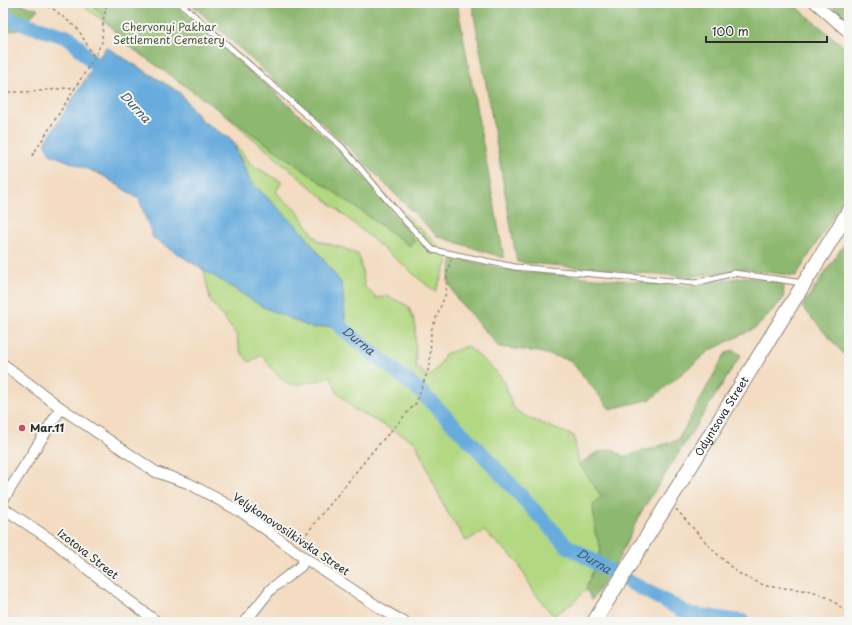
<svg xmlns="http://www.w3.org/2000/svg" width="852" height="625" viewBox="0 0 852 625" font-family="'Playpen Sans',sans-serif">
	<rect width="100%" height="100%" fill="#f6f6f2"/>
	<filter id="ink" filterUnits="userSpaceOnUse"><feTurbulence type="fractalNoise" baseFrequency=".025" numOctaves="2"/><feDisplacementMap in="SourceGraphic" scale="8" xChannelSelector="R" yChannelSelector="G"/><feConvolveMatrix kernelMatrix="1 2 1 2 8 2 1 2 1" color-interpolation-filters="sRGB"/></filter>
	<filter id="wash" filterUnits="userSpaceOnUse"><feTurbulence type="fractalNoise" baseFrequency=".012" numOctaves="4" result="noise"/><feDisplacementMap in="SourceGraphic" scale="16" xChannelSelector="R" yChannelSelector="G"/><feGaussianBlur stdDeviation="0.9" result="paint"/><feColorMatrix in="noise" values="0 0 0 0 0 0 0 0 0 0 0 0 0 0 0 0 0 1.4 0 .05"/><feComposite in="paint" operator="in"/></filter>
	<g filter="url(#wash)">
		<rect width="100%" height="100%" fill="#f3dcc1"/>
		<!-- green -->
		<g fill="#b2d881" stroke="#6e8256">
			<path d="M 79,3 L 180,3 L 450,257 L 435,292 L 185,81 Z"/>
			<path d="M 232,140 L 252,165 L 282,182 L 276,191 L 284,201 L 295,208 L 318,241 L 343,248 L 359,255 L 365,287 L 377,298 L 387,296 L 408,306 L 415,322 L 416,367 L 429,377 L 439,366 L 445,354 L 468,346 C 480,358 495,368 505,383 C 509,391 508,401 515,409 C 522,417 561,431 574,436 L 579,464 L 602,497 L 595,532 L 601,549 L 586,589 L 573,603 L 553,616 L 534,592 L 517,561 L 484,531 L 466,541 L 446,510 L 415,442 L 354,409 L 336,391 L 331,376 C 322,380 297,387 288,383 C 278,379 268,363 262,355 L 249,362 L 240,351 L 236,334 L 210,300 L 204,270 L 153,238 L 250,181 Z"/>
		</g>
		<!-- forest -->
		<g fill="#8db86f" stroke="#5c724d">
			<path d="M 3,3 L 15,3 L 38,9 L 19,30 L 3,32 Z"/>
			<path d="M 92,3 L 171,3 L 341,151 L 415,241 L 410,246 L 122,41 Z"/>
			<path d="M 190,3 L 457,3 L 504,258 L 437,236 L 346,145 Z"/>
			<path d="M 472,3 L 792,3 L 849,51 L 849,191 L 796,276 L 743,269 L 689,277 L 517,262 Z"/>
			<path d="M 829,3 L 849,3 L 849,20 Z"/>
			<path d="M 849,237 L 849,360 L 802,307 Z"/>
			<path d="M 453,258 L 515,271 L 689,286 L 744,277 L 779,281 L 784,286 L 783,299 L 757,327 L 709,351 L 651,399 L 610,409 L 570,360 L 538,352 L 499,347 L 457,299 L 448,281 Z"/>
			<path d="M 733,350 L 741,355 L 640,514 L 618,560 L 592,600 L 586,589 L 601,549 L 595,532 L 593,505 L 601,496 L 579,464 L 596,453 L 612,449 L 624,457 L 678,440 L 725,354 Z"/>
		</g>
		<!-- water -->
		<path fill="#67acdd" stroke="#496c84" d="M 106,47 L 179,92 L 202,121 L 232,140 L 250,181 L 301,230 L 342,284 L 346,325 L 312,328 L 263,307 L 153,238 L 139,199 L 102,175 L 50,154 L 45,143 Z"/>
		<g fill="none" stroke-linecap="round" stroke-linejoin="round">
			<!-- river -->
			<g stroke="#67acdd" stroke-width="15">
				<path d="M 3,17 L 70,38 L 108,79"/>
				<path id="s1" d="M 326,311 L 342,328 L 420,391 L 476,447 L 566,545 L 622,578 L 689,614 L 744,622"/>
			</g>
		</g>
	</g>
	<g filter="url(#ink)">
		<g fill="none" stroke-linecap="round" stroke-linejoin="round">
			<defs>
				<path id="service" d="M 180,3 L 342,147 L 405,221 L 433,250 L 515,267 L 695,283 L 734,273 L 803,283"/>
				<g id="minor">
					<path d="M 815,3 L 849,33"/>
					<path d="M 3,364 L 61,408 L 156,472 L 188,483 L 243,513 L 305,558 L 383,610 L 404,622"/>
					<path d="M 3,500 L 61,408"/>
					<path d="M 3,508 L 56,543 L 73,558 L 157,622"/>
					<path d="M 245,622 L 271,589 L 301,566 L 305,558"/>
				</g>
				<g id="secondary">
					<path id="s2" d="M 594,622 L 849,211"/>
				</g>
			</defs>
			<!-- service casing -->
			<use href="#service" stroke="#8f8476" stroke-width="7"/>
			<!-- minor casing -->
			<use href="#minor" stroke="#8f8476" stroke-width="12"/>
			<!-- secondary casing -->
			<use href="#secondary" stroke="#8f8476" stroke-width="16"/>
			<!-- path -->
			<g stroke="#8f8476" stroke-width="1.5" stroke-dasharray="3 3" stroke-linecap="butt">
				<path d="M 36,3 L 52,8 L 78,29 L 94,57"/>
				<path d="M 3,92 L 30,92 L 76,87"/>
				<path d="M 32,156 L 94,58 L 102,42 L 103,21 L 107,3"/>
				<path d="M 845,239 L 849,241"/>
				<path d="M 676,509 L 710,547 L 732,568 L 743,576 L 766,586 L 812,591 L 831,599 L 849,614"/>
				<path d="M 299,543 L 372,452 L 416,403 L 430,365 L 431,331 L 446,293 L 447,273 L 451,260"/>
			</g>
			<!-- service -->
			<use href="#service" stroke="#fff" stroke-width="5"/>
			<!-- minor -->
			<use href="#minor" stroke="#fff" stroke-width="10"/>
			<!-- secondary -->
			<use href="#secondary" stroke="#fff" stroke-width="14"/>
		</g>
	</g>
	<!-- markers -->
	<circle fill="#d1495b" stroke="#f6f6f2" stroke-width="1.5" cx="22" cy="428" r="4"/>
	<g text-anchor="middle" stroke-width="4" stroke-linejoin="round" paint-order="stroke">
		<!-- park labels -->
		<g font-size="11" fill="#4d5640" stroke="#f6f6f2">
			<text x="169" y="31">Chervonyi Pakhar<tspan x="169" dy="13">Settlement Cemetery</tspan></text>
		</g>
		<!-- street labels -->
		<g font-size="11" fill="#2b2b2b" stroke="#f6f6f2">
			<text dy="4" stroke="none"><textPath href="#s2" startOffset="242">Odyntsova Street</textPath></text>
			<text transform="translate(291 534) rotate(34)" y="4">Velykonovosilkivska Street</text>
			<text transform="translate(88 554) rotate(38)" y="4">Izotova Street</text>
		</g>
		<!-- poi labels -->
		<g font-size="11" font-weight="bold" fill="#2b2b2b" stroke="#f6f6f2" text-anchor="start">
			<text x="30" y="432">Маг.11</text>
		</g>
		<!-- water labels -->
		<g font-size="12" font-style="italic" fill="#405869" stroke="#f6f6f2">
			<text transform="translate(135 107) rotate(47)" y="4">Durna</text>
			<text dy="4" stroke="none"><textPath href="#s1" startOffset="44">Durna</textPath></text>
			<text dy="4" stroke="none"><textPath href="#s1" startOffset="368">Durna</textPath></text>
		</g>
	</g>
	<!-- margin -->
	<rect width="852" height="625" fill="none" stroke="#f6f6f2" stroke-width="16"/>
	<!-- scale -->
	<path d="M706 36v6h121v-6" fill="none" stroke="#2b2b2b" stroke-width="2"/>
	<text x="712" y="36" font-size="12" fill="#2b2b2b" stroke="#f6f6f2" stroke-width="3" paint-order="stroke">100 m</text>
</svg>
